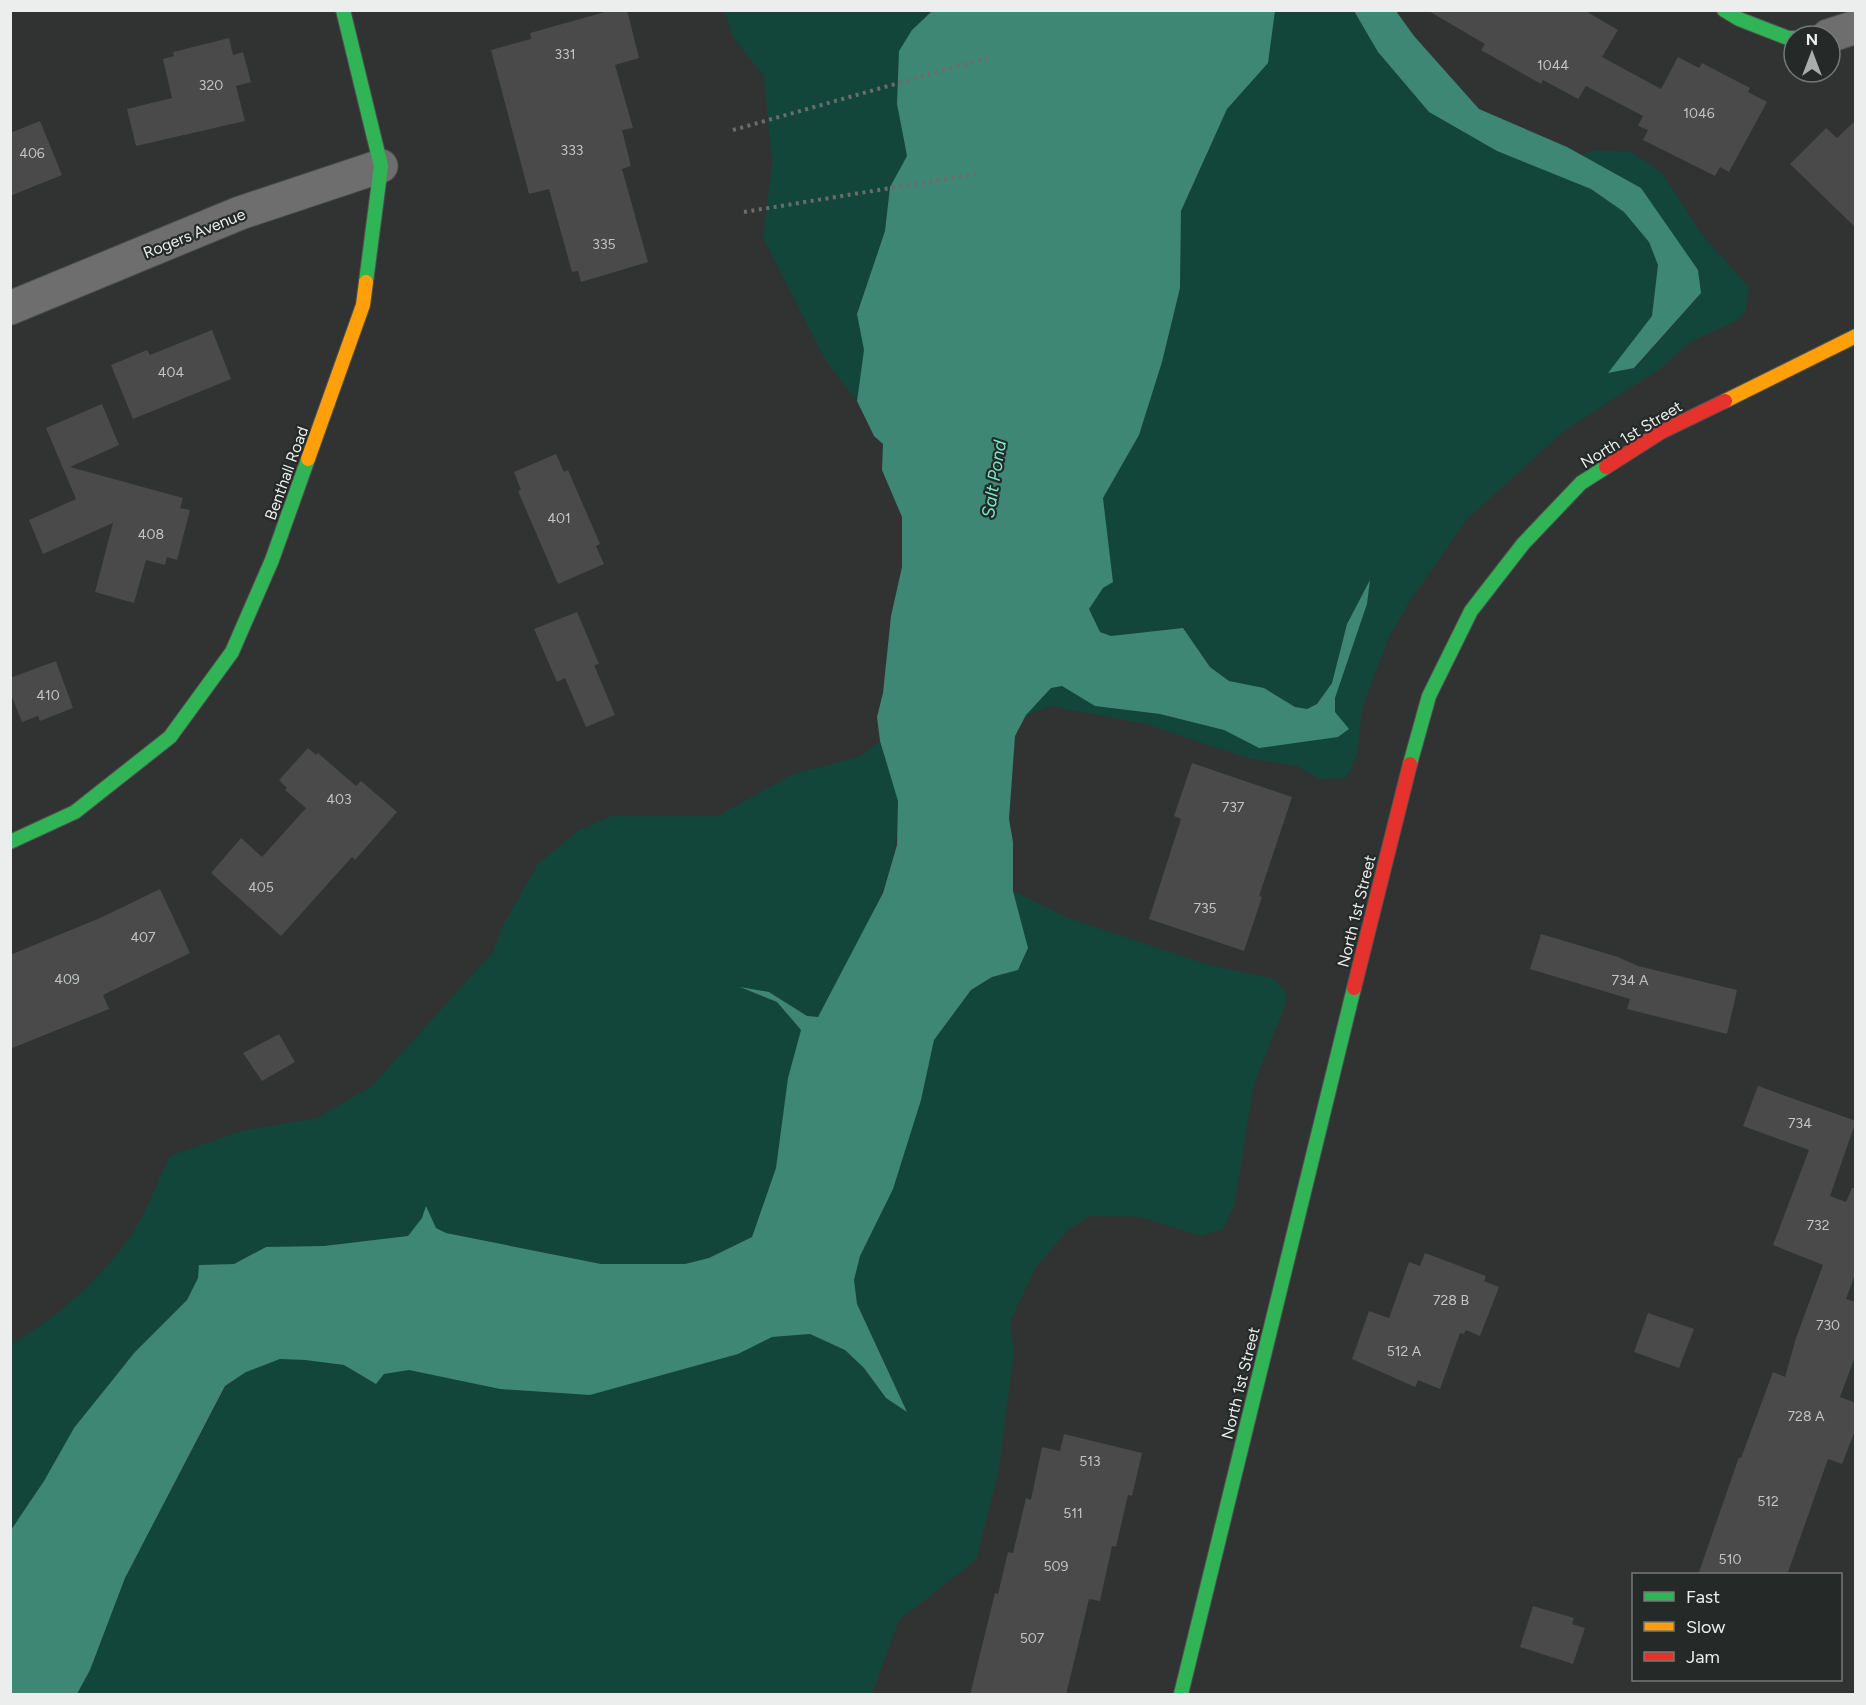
<svg xmlns="http://www.w3.org/2000/svg" width="1866" height="1705" viewBox="0 0 1866 1705" font-family="Figtree,sans-serif">
	<rect width="100%" height="100%" fill="#303332"/>
	<!-- green -->
	<g fill="#13463a">
		<path d="M 724,11 L 932,11 L 912,30 L 897,104 L 907,156 L 890,187 L 885,231 L 857,313 L 864,350 L 857,401 L 826,361 L 763,238 L 772,164 L 764,76 L 733,37 Z"/>
		<path d="M 1275,11 L 1354,11 L 1378,52 L 1429,112 L 1497,151 L 1591,189 L 1624,212 L 1649,242 L 1658,265 L 1652,316 L 1609,373 L 1634,368 L 1643,360 L 1701,293 L 1698,270 L 1641,188 L 1582,156 L 1595,150 L 1631,152 L 1662,173 L 1700,232 L 1749,288 L 1745,312 L 1736,321 L 1690,342 L 1661,368 L 1563,432 L 1466,520 L 1408,604 L 1389,637 L 1362,708 L 1357,755 L 1346,778 L 1319,779 L 1297,766 L 1247,758 L 1146,724 L 1051,706 L 1026,715 L 1051,688 L 1062,686 L 1095,706 L 1160,714 L 1224,730 L 1259,748 L 1335,712 L 1335,698 L 1367,604 L 1369,582 L 1347,624 L 1332,683 L 1317,704 L 1307,709 L 1295,707 L 1264,688 L 1229,681 L 1211,667 L 1183,628 L 1111,636 L 1100,632 L 1089,609 L 1103,588 L 1113,581 L 1103,498 L 1139,435 L 1162,362 L 1180,288 L 1181,212 L 1227,109 L 1268,63 Z"/>
		<path d="M 880,741 C 886,759 897,785 898,803 C 902,882 853,950 818,1017 L 807,1016 L 769,992 L 744,989 L 777,1002 L 801,1030 L 788,1078 L 776,1168 L 752,1237 L 709,1258 L 685,1264 L 601,1264 L 446,1233 L 436,1228 L 426,1207 L 422,1218 L 408,1236 L 324,1246 L 266,1247 L 234,1264 L 200,1265 L 198,1278 L 187,1300 L 135,1352 L 11,1530 L 11,1344 C 55,1320 104,1276 132,1234 C 147,1211 158,1181 170,1156 L 241,1131 L 317,1118 L 372,1086 L 494,951 L 502,927 L 538,864 L 578,831 L 611,816 L 718,816 L 791,775 L 861,756 Z"/>
		<path d="M 1013,891 L 1068,918 L 1206,964 L 1274,979 L 1286,991 L 1286,1003 L 1254,1084 L 1234,1206 L 1223,1229 L 1201,1236 L 1141,1217 L 1089,1216 L 1068,1230 L 1036,1267 L 1010,1322 L 1014,1350 L 998,1474 L 976,1560 L 899,1620 L 872,1694 L 77,1694 L 90,1670 L 125,1578 L 226,1386 L 246,1372 L 280,1359 L 305,1360 L 344,1365 L 376,1384 L 384,1374 L 409,1370 L 500,1389 L 590,1395 L 737,1354 L 772,1337 L 810,1334 L 845,1350 L 864,1368 L 886,1398 L 907,1412 L 857,1304 L 853,1280 L 860,1256 L 921,1100 L 934,1040 L 971,990 L 992,977 L 1018,970 L 1028,948 Z"/>
	</g>
	<!-- water -->
	<g fill="#3d8774">
		<path d="M 932,11 L 1275,11 L 1268,63 L 1227,109 L 1181,211 L 1180,288 L 1162,362 L 1139,435 L 1103,498 L 1113,582 L 1103,588 L 1089,609 L 1100,632 L 1111,636 L 1183,628 L 1210,667 L 1229,681 L 1264,688 L 1295,707 L 1307,709 L 1317,704 L 1332,683 L 1347,624 L 1370,580 L 1367,604 L 1335,698 L 1335,712 L 1349,729 L 1338,737 L 1259,748 L 1224,730 L 1160,714 L 1095,706 L 1062,686 L 1051,688 L 1026,715 L 1015,736 L 1009,819 L 1013,842 L 1013,891 L 1028,948 L 1018,970 L 992,977 L 971,990 L 934,1040 L 921,1100 L 893,1189 L 860,1256 L 854,1280 L 857,1304 L 907,1412 L 886,1398 L 864,1368 L 845,1350 L 810,1334 L 772,1337 L 738,1354 L 590,1395 L 500,1389 L 409,1370 L 384,1374 L 376,1384 L 344,1365 L 305,1360 L 280,1359 L 246,1372 L 225,1386 L 125,1578 L 90,1670 L 77,1694 L 11,1694 L 11,1530 L 44,1481 L 74,1428 L 135,1352 L 187,1300 L 198,1278 L 199,1265 L 234,1264 L 266,1247 L 324,1246 L 408,1236 L 422,1218 L 426,1206 L 436,1228 L 446,1233 L 601,1264 L 685,1264 L 709,1258 L 752,1237 L 776,1168 L 788,1078 L 801,1030 L 777,1002 L 740,987 L 769,992 L 807,1016 L 818,1017 L 883,893 L 897,845 L 898,801 L 880,741 L 877,717 L 883,693 L 891,616 L 902,567 L 902,517 L 882,470 L 883,444 L 874,436 L 857,401 L 864,350 L 857,314 L 885,231 L 890,187 L 907,156 L 897,104 L 899,51 L 912,30 Z"/>
		<path d="M 1354,11 L 1396,11 L 1414,36 L 1479,109 L 1567,147 L 1641,188 L 1698,270 L 1701,293 L 1634,368 L 1608,373 L 1652,316 L 1658,265 L 1649,242 L 1624,212 L 1591,189 L 1497,151 L 1429,112 L 1378,52 Z"/>
	</g>
	<!-- building -->
	<g fill="#494a49">
		<path d="M 612,10 L 627,10 L 639,58 L 615,65 L 633,128 L 622,130 L 631,166 L 622,169 L 648,262 L 581,282 L 578,271 L 572,272 L 549,189 L 529,194 L 491,50 L 531,39 L 530,33 Z"/>
		<path d="M 1427,10 L 1584,10 L 1618,30 L 1602,57 L 1661,89 L 1678,57 L 1699,68 L 1702,63 L 1750,88 L 1748,92 L 1767,102 L 1729,172 L 1720,167 L 1715,176 L 1643,140 L 1648,130 L 1638,126 L 1643,116 L 1586,86 L 1578,99 L 1543,80 L 1541,84 L 1481,50 L 1485,44 Z"/>
		<path d="M 229,38 L 233,55 L 243,52 L 251,82 L 236,86 L 245,121 L 136,146 L 127,109 L 172,98 L 163,59 L 174,56 L 173,52 Z"/>
		<path d="M 1856,120 L 1856,228 L 1790,164 L 1826,128 L 1837,138 Z"/>
		<path d="M 40,121 L 62,175 L 10,196 L 10,133 Z"/>
		<path d="M 212,330 L 231,379 L 133,419 L 111,365 L 147,350 L 150,355 Z"/>
		<path d="M 102,404 L 119,445 L 70,467 L 183,498 L 180,508 L 190,510 L 177,560 L 167,557 L 165,565 L 146,560 L 134,603 L 95,592 L 113,523 L 43,554 L 29,520 L 76,499 L 46,428 Z"/>
		<path d="M 556,454 L 564,472 L 568,470 L 600,544 L 596,546 L 604,564 L 558,584 L 518,491 L 521,490 L 514,472 Z"/>
		<path d="M 577,612 L 599,664 L 594,665 L 615,715 L 586,727 L 565,678 L 557,682 L 534,629 Z"/>
		<path d="M 56,661 L 73,708 L 40,721 L 38,716 L 22,722 L 10,692 L 10,678 Z"/>
		<path d="M 308,748 L 316,755 L 318,753 L 356,786 L 361,781 L 397,812 L 355,860 L 352,857 L 281,936 L 211,873 L 241,838 L 262,857 L 306,808 L 285,790 L 287,788 L 279,780 Z"/>
		<path d="M 1192,763 L 1292,797 L 1259,896 L 1262,897 L 1244,951 L 1149,919 L 1181,819 L 1174,816 Z"/>
		<path d="M 160,889 L 190,953 L 103,995 L 109,1009 L 10,1049 L 10,955 L 100,918 Z"/>
		<path d="M 1541,934 L 1618,957 L 1638,966 L 1737,990 L 1727,1034 L 1627,1009 L 1630,999 L 1530,969 Z"/>
		<path d="M 279,1034 L 295,1062 L 262,1081 L 243,1053 Z"/>
		<path d="M 1758,1086 L 1856,1121 L 1830,1196 L 1846,1202 L 1852,1188 L 1856,1188 L 1856,1278 L 1854,1277 L 1846,1299 L 1856,1302 L 1856,1354 L 1840,1397 L 1856,1403 L 1856,1428 L 1842,1464 L 1828,1459 L 1787,1575 L 1698,1575 L 1739,1457 L 1741,1458 L 1773,1372 L 1785,1377 L 1796,1338 L 1823,1265 L 1773,1245 L 1809,1150 L 1743,1126 Z"/>
		<path d="M 1425,1253 L 1486,1276 L 1484,1281 L 1499,1287 L 1480,1336 L 1466,1330 L 1464,1334 L 1460,1333 L 1440,1389 L 1418,1380 L 1415,1387 L 1352,1359 L 1369,1311 L 1389,1318 L 1409,1262 L 1420,1266 Z"/>
		<path d="M 1648,1313 L 1694,1329 L 1679,1368 L 1634,1352 Z"/>
		<path d="M 1064,1434 L 1142,1453 L 1132,1496 L 1128,1495 L 1116,1547 L 1112,1546 L 1100,1601 L 1089,1599 L 1066,1695 L 970,1695 L 995,1593 L 998,1594 L 1008,1552 L 1013,1553 L 1026,1498 L 1031,1500 L 1042,1447 L 1060,1451 Z"/>
		<path d="M 1533,1606 L 1574,1618 L 1572,1624 L 1585,1628 L 1573,1664 L 1520,1647 Z"/>
	</g>
	<g fill="none" stroke-linecap="round" stroke-linejoin="round">
		<defs>
			<g id="street">
				<path d="M 1828,36 L 1856,27"/>
				<path d="M 10,308 L 240,213 L 381,166"/>
			</g>
			<g id="fast">
				<path d="M 343,10 L 381,166 L 366,282"/>
				<path d="M 1724,10 L 1739,19 L 1788,38 L 1794,38"/>
				<path d="M 1410,764 L 1429,696 L 1471,611 L 1523,544 L 1581,483 L 1606,467"/>
				<path d="M 10,842 L 75,812 L 170,737 L 232,652 L 272,560 L 308,459"/>
				<path d="M 1181,1694 L 1354,988"/>
			</g>
			<g id="slow">
				<path d="M 1725,401 L 1856,336"/>
				<path d="M 308,459 L 363,305 L 366,282"/>
			</g>
			<g id="jam">
				<path d="M 1606,467 L 1661,432 L 1725,401"/>
				<path d="M 1354,988 L 1410,764"/>
			</g>
		</defs>
		<!-- street casing -->
		<use href="#street" stroke="#4f5050" stroke-width="35"/>
		<!-- fast casing -->
		<use href="#fast" stroke="#4f5050" stroke-width="16"/>
		<!-- slow casing -->
		<use href="#slow" stroke="#4f5050" stroke-width="16"/>
		<!-- jam casing -->
		<use href="#jam" stroke="#4f5050" stroke-width="16"/>
		<!-- path -->
		<g stroke="#6b6c6b" stroke-width="4" stroke-dasharray="3 4.5" stroke-linecap="butt">
			<path d="M 733,130 L 987,58"/>
			<path d="M 744,212 L 976,174"/>
		</g>
		<!-- street -->
		<use href="#street" stroke="#6e6e6e" stroke-width="33"/>
		<!-- fast -->
		<use href="#fast" stroke="#30b455" stroke-width="14"/>
		<!-- slow -->
		<use href="#slow" stroke="#ff9f0a" stroke-width="14"/>
		<!-- jam -->
		<use href="#jam" stroke="#e5322d" stroke-width="14"/>
	</g>
	<g text-anchor="middle" stroke-width="4.5" stroke-linejoin="round" paint-order="stroke">
		<!-- number labels -->
		<g font-size="14" fill="#c2c5c4">
			<text x="565" y="59">331</text>
			<text x="1553" y="70">1044</text>
			<text x="211" y="90">320</text>
			<text x="1699" y="118">1046</text>
			<text x="572" y="155">333</text>
			<text x="32" y="158">406</text>
			<text x="604" y="249">335</text>
			<text x="171" y="377">404</text>
			<text x="559" y="523">401</text>
			<text x="151" y="539">408</text>
			<text x="48" y="700">410</text>
			<text x="339" y="804">403</text>
			<text x="1233" y="812">737</text>
			<text x="261" y="892">405</text>
			<text x="1205" y="913">735</text>
			<text x="143" y="942">407</text>
			<text x="67" y="984">409</text>
			<text x="1630" y="985">734 A</text>
			<text x="1800" y="1128">734</text>
			<text x="1818" y="1230">732</text>
			<text x="1451" y="1305">728 B</text>
			<text x="1828" y="1330">730</text>
			<text x="1404" y="1356">512 A</text>
			<text x="1806" y="1421">728 A</text>
			<text x="1090" y="1466">513</text>
			<text x="1768" y="1506">512</text>
			<text x="1073" y="1518">511</text>
			<text x="1730" y="1564">510</text>
			<text x="1056" y="1571">509</text>
			<text x="1032" y="1643">507</text>
		</g>
		<!-- street labels -->
		<g font-size="16" fill="#ebeeed" stroke="#252a28">
			<text transform="translate(194 233) rotate(-22)" y="6">Rogers Avenue</text>
			<text transform="translate(1631 434) rotate(-31)" y="6">North 1st Street</text>
			<text transform="translate(286 473) rotate(-70)" y="6">Benthall Road</text>
			<text transform="translate(1356 911) rotate(-76)" y="6">North 1st Street</text>
			<text transform="translate(1240 1383) rotate(-76)" y="6">North 1st Street</text>
		</g>
		<!-- water labels -->
		<g font-size="18" font-style="italic" fill="#77eccc" stroke="#252a28">
			<text transform="translate(994 479) rotate(-81)" y="6">Salt Pond</text>
		</g>
	</g>
	<!-- border -->
	<rect width="1866" height="1705" fill="none" stroke="#ebeeed" stroke-width="24"/>
	<!-- legend -->
	<rect x="1632" y="1573" width="210" height="108" fill="#252a28" stroke="#747877" stroke-width="1.5"/>
	<rect x="1644" y="1592" width="30" height="9" fill="#30b455" stroke="#747877" stroke-width="1.5"/>
	<text x="1686" y="1603" font-size="18" fill="#ebeeed">Fast</text>
	<rect x="1644" y="1622" width="30" height="9" fill="#ff9f0a" stroke="#747877" stroke-width="1.5"/>
	<text x="1686" y="1633" font-size="18" fill="#ebeeed">Slow</text>
	<rect x="1644" y="1652" width="30" height="9" fill="#e5322d" stroke="#747877" stroke-width="1.5"/>
	<text x="1686" y="1663" font-size="18" fill="#ebeeed">Jam</text>
	<!-- north arrow -->
	<g transform="translate(1812 54)"><circle r="28" fill="#252a28" stroke="#747877" stroke-width="1.5"/>
	<path d="M0-4.5L10 22L0 15L-10 22Z" fill="#aaadac"/>
	<text y="-9" font-size="16" font-weight="bold" text-anchor="middle" fill="#ebeeed">N</text>
	</g>
</svg>
